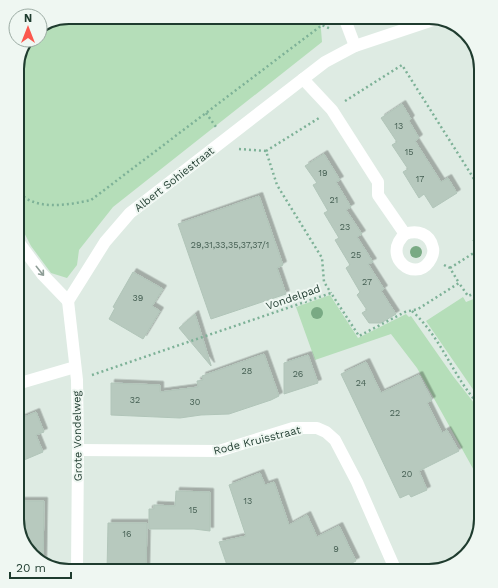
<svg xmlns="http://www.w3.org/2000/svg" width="498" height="588" viewBox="0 0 498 588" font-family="'Work Sans',sans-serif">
	<defs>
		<filter id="shadow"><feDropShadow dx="3.5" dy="-3.5" stdDeviation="0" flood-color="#0004"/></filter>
	</defs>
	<rect width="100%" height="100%" fill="#deebe3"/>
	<!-- green -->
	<g fill="#b5deb9">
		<path d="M 69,17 L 320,17 L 322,42 L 113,207 L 79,250 L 77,265 L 67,278 L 51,273 L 31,246 L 17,219 L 17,65 L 30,40 L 40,40 L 40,28 Z"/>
		<path d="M 330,295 L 358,338 L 406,314 L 409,317 L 411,316 L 453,376 L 481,412 L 481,483 L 417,368 L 391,334 L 315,360 L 296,307 Z"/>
		<path d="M 481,296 L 481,401 L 426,321 L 463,297 L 466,302 Z"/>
	</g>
	<!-- building -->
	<g fill="#b7c9be" stroke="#b1c5b9" filter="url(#shadow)">
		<path d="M 402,104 L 411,119 L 409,121 L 419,138 L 415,141 L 441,182 L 448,178 L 457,193 L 433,208 L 424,194 L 419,198 L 403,172 L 408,169 L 392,145 L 397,142 L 381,118 Z"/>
		<path d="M 324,154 L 340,180 L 336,182 L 351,207 L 346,210 L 362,234 L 357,237 L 373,262 L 368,264 L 384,289 L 381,291 L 396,314 L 381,323 L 369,323 L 362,313 L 367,310 L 357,295 L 360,292 L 346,268 L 350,265 L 335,240 L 339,238 L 324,213 L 328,211 L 313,185 L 317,183 L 305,166 Z"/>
		<path d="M 259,196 L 283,265 L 277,268 L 286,294 L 211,319 L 178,224 Z"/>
		<path d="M 133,272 L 163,289 L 152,306 L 160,311 L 143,339 L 109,319 L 115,308 L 113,307 Z"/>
		<path d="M 195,314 L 211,365 L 211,366 L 179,328 Z"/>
		<path d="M 264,354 L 279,396 L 271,400 L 229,414 L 201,415 L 180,418 L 111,415 L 111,383 L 160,385 L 160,392 L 198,387 L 197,381 L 203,380 L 202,376 Z"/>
		<path d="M 308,355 L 318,383 L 284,394 L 284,363 Z"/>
		<path d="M 366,362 L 381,393 L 419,375 L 432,400 L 427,403 L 442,433 L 447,430 L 459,451 L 419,471 L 427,490 L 411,497 L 409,494 L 400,498 L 341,374 Z"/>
		<path d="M 36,412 L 44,432 L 36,435 L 43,452 L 17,463 L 17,420 Z"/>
		<path d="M 260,473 L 265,485 L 274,482 L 289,525 L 307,515 L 317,537 L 339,526 L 356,561 L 335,571 L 229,571 L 219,542 L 246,536 L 229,485 Z"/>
		<path d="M 176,491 L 210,492 L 210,531 L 194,529 L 149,529 L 149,509 L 154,509 L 154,505 L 175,506 Z"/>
		<path d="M 18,501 L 44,501 L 43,563 L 28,550 L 18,522 Z"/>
		<path d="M 108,523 L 147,523 L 146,571 L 107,571 Z"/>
	</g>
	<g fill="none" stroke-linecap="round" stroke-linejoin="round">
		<!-- path -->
		<g stroke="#7db197" stroke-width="2.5" stroke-dasharray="2 3" stroke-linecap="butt">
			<path d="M 345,101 L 402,65 L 481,190"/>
			<path d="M 206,113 L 216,127"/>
			<path d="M 239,149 L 266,151 L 277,185 L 322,258 L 324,282 L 331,293"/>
			<path d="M 266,151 L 319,118"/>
			<path d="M 17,189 C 31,212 69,205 91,200 L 322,25 L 331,29"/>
			<path d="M 444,265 L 450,268 L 459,283"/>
			<path d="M 450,268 L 480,249 L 473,239 L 481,233"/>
			<path d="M 412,311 C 443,339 453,378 481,407"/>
			<path d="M 92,375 L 331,293 L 359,336 L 405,312 L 418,309 L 459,283 L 468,296 L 481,291"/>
		</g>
		<!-- street -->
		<g stroke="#fff" stroke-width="12">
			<path d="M 344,17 L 355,46"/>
			<path d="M 303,79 L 332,110 L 378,182 L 378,195 L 405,234 C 381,256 414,283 429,262 C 432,258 434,252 433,248 C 430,233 417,230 405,234"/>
			<path d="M 17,240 L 42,274 L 68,301"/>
			<path d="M 68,301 L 105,242 L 130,213 L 303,79 L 325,62 L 355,46 L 436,19"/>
			<path d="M 68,301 L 77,380 L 78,450 L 77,571"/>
			<path d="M 17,384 L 75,367"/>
			<path d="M 78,450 L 219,451 L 293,428 L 317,428 L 326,432 L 335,440 L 357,482 L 396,571"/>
		</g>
	</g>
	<!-- trees -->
	<g fill="#79aa84">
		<circle cx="416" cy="252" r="6"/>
		<circle cx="317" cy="313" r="6"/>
	</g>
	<!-- one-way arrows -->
	<defs><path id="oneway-shaft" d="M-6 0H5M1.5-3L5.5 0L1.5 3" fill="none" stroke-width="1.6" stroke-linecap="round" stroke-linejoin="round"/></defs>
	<use stroke="#8f9e97" href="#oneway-shaft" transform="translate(40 271) rotate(51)"/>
	<g text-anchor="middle" stroke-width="4" stroke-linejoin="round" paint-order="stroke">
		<!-- number labels -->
		<g font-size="9" fill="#455f53">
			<text x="399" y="129">13</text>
			<text x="409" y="155">15</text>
			<text x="323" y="176">19</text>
			<text x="420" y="182">17</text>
			<text x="334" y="203">21</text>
			<text x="345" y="230">23</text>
			<text x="230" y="248">29,31,33,35,37,37/1</text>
			<text x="356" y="258">25</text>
			<text x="367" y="285">27</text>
			<text x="138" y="301">39</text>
			<text x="247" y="374">28</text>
			<text x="298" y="377">26</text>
			<text x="361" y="386">24</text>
			<text x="135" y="403">32</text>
			<text x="195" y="405">30</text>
			<text x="395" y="416">22</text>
			<text x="407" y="477">20</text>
			<text x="248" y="504">13</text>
			<text x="193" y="513">15</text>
			<text x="127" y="537">16</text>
			<text x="336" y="552">9</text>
		</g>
		<!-- street labels -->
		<g font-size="11" fill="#1f3c2f" stroke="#eff7f2">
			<text transform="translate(174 179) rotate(-38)" y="4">Albert Sohiestraat</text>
			<text transform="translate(293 297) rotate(-19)" y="4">Vondelpad</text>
			<text transform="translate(77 436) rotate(-91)" y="4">Grote Vondelweg</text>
			<text transform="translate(257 440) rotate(-14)" y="4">Rode Kruisstraat</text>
		</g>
	</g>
	<!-- crop -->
	<path d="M0 0H498V588H0ZM69 24H429A45 45 0 0 1 474 69V519A45 45 0 0 1 429 564H69A45 45 0 0 1 24 519V69A45 45 0 0 1 69 24Z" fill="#eff7f2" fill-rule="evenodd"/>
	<path fill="none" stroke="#1f3c2f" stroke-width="2" d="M69 24H429A45 45 0 0 1 474 69V519A45 45 0 0 1 429 564H69A45 45 0 0 1 24 519V69A45 45 0 0 1 69 24Z"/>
	<!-- north arrow -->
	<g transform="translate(28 28)"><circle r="19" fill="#eff7f2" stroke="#9caca4"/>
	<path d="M0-3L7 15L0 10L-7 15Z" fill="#fb574d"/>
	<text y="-6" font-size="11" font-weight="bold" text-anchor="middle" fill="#1f3c2f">N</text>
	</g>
	<!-- scale -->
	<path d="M10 572v6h61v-6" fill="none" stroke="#1f3c2f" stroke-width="2"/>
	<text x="16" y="572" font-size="12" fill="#1f3c2f" stroke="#eff7f2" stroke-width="3" paint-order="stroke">20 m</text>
</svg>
